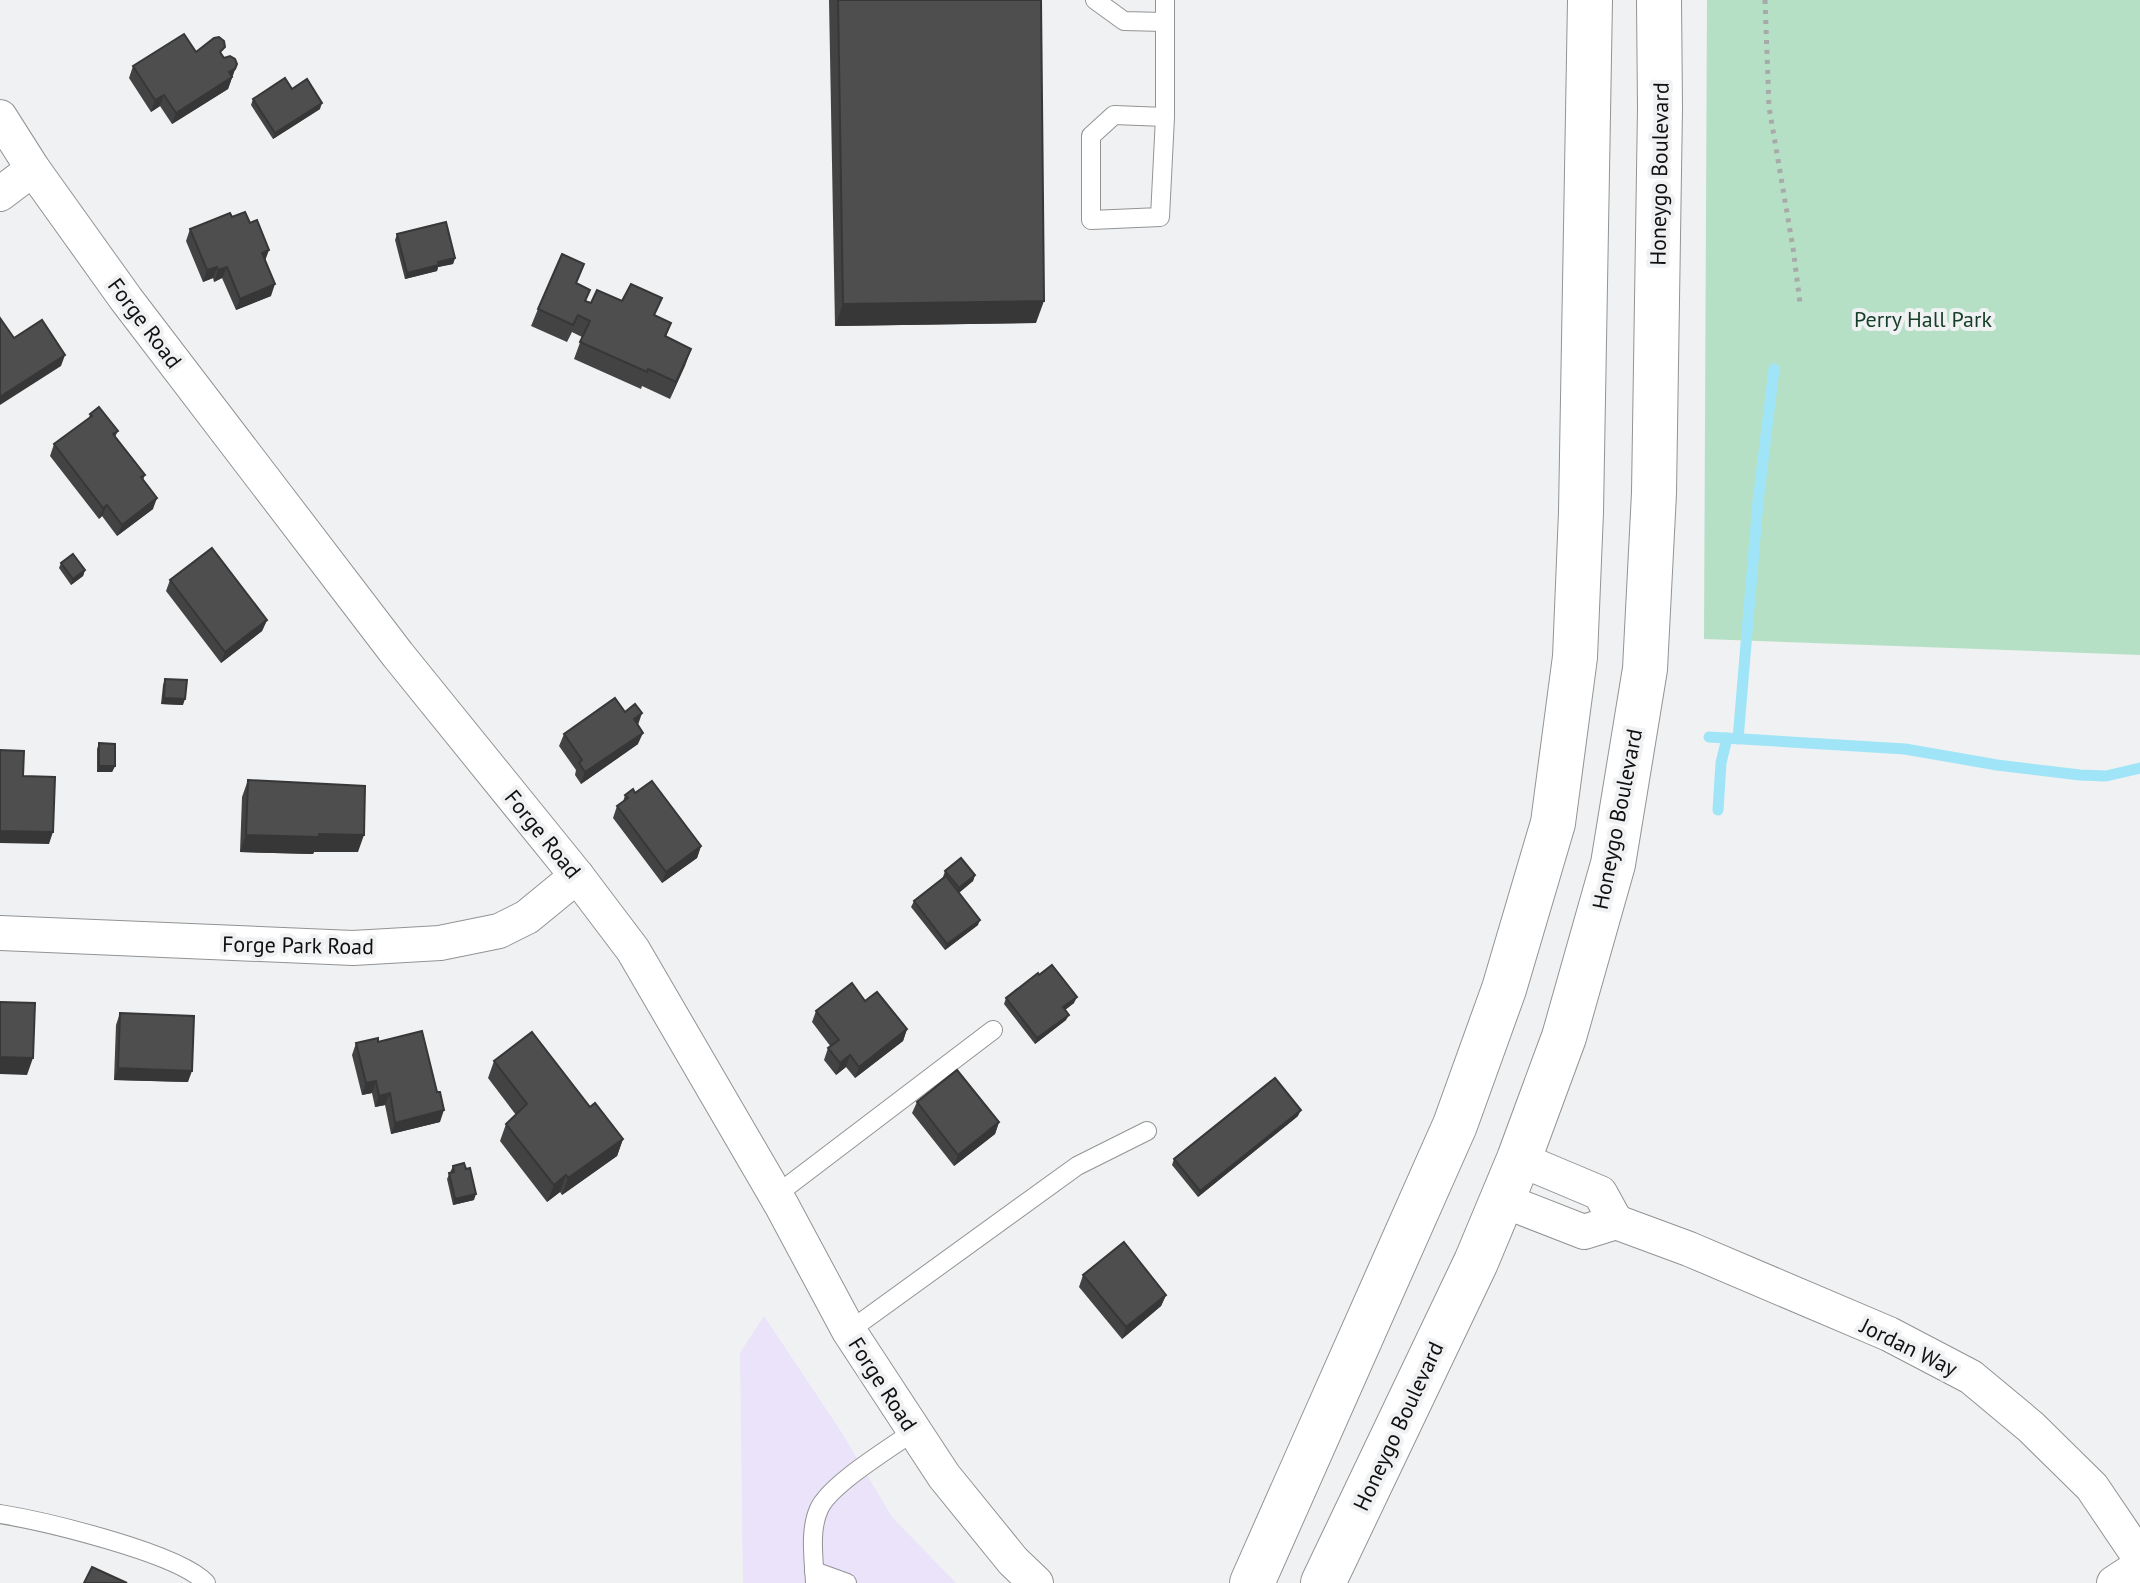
<svg xmlns="http://www.w3.org/2000/svg" width="2140" height="1583" viewBox="0 0 2140 1583" font-family="'PT Sans',sans-serif">
	<rect width="100%" height="100%" fill="#f0f1f2"/>
	<!-- commercial -->
	<path fill="#eae3f9" d="M 764,1316 L 840,1430 L 892,1517 L 956,1583 L 743,1583 L 740,1353 Z"/>
	<!-- green -->
	<path fill="#b6e0c5" d="M 1707,0 L 2140,0 L 2140,655 L 1704,639 Z"/>
	<g fill="none" stroke-linecap="round" stroke-linejoin="round">
		<!-- stream -->
		<g stroke="#9fe5f7" stroke-width="11">
			<path d="M 1709,737 L 1905,749 L 1997,765 L 2080,775 L 2106,776 L 2140,768"/>
			<path d="M 1738,739 L 1758,502 L 1774,369"/>
			<path d="M 1718,810 L 1721,763 L 1727,738"/>
		</g>
		<defs>
			<g id="lane">
				<path d="M 1095,0 L 1124,21 L 1164,22"/>
				<path d="M 1165,0 L 1165,117 L 1160,217 L 1091,220 L 1091,136 L 1114,115 L 1165,117"/>
				<path d="M 776,1195 L 993,1030"/>
				<path d="M 849,1331 L 1077,1166 L 1147,1131"/>
				<path d="M 0,1514 C 43,1521 179,1553 206,1583"/>
				<path d="M 814,1571 L 847,1583"/>
				<path d="M 815,1583 C 814,1559 809,1531 819,1509 C 830,1484 891,1448 914,1431"/>
			</g>
			<g id="street">
				<path d="M 0,117 L 33,169 L 126,299 L 398,655 L 577,876 L 633,950 L 782,1206 L 849,1331 L 944,1476 L 1013,1561 L 1036,1583"/>
				<path d="M 0,194 L 33,169"/>
				<path d="M 0,933 L 353,948 L 440,943 L 499,931 L 527,917 L 577,876"/>
				<path d="M 1519,1159 L 1600,1193 L 1616,1222"/>
				<path d="M 1502,1200 L 1584,1232 L 1616,1222 L 1689,1249 L 1889,1334 L 1971,1377 L 2031,1427 L 2092,1487 L 2140,1558"/>
				<path d="M 2114,1583 L 2140,1566"/>
			</g>
			<g id="secondary">
				<path d="M 1252,1583 L 1455,1125 L 1504,989 L 1553,823 L 1575,657 L 1581,512 L 1590,0"/>
				<path d="M 1323,1583 L 1476,1262 L 1519,1159 L 1564,1037 L 1613,864 L 1645,669 L 1654,493 L 1660,108 L 1659,0"/>
			</g>
		</defs>
		<!-- lane casing -->
		<use href="#lane" stroke="#929394" stroke-width="20"/>
		<!-- street casing -->
		<use href="#street" stroke="#929394" stroke-width="36"/>
		<!-- secondary casing -->
		<use href="#secondary" stroke="#929394" stroke-width="46"/>
		<!-- path -->
		<path stroke="#a8a9aa" stroke-width="5" stroke-dasharray="4 6" stroke-linecap="butt" d="M 1765,0 L 1769,107 L 1793,248 L 1800,303"/>
		<!-- lane -->
		<use href="#lane" stroke="#fff" stroke-width="18"/>
		<!-- street -->
		<use href="#street" stroke="#fff" stroke-width="34"/>
		<!-- secondary -->
		<use href="#secondary" stroke="#fff" stroke-width="44"/>
	</g>
	<!-- wall -->
	<g fill="#434344">
		<path d="M 829,0 L 1041,0 L 1036,323 L 835,326 Z"/>
		<path d="M 196,52 L 222,55 L 224,58 L 237,64 L 228,89 L 172,124 L 160,106 L 151,112 L 129,78 L 133,66 Z"/>
		<path d="M 253,99 L 320,109 L 273,139 L 251,105 Z"/>
		<path d="M 232,217 L 266,261 L 271,296 L 236,310 L 222,278 L 214,282 L 213,278 L 203,282 L 186,241 L 190,229 Z"/>
		<path d="M 397,234 L 455,258 L 453,264 L 438,267 L 437,271 L 405,279 L 395,240 Z"/>
		<path d="M 577,283 L 590,290 L 585,301 L 591,303 L 656,316 L 671,323 L 666,337 L 691,349 L 670,399 L 642,386 L 641,389 L 574,359 L 582,337 L 572,332 L 567,342 L 531,326 L 538,309 Z"/>
		<path d="M 90,414 L 118,431 L 115,437 L 145,475 L 143,480 L 153,509 L 117,536 L 102,516 L 99,519 L 50,456 L 54,444 L 89,418 Z"/>
		<path d="M 61,563 L 85,570 L 83,576 L 71,585 L 59,568 Z"/>
		<path d="M 170,580 L 267,620 L 262,631 L 221,663 L 166,591 Z"/>
		<path d="M 165,679 L 183,705 L 161,704 L 163,685 Z"/>
		<path d="M 625,712 L 638,725 L 638,744 L 581,784 L 575,775 L 576,770 L 559,746 L 564,734 Z"/>
		<path d="M 99,743 L 115,766 L 112,772 L 97,772 L 97,749 Z"/>
		<path d="M 248,780 L 358,852 L 314,852 L 313,854 L 240,852 L 242,797 Z"/>
		<path d="M 635,793 L 701,846 L 697,858 L 662,883 L 613,818 L 617,806 L 623,802 L 625,795 Z"/>
		<path d="M 945,871 L 975,875 L 973,881 L 959,893 L 978,925 L 945,950 L 911,907 L 914,901 L 944,878 L 943,877 Z"/>
		<path d="M 1039,975 L 1074,1003 L 1065,1010 L 1066,1020 L 1035,1044 L 1004,1004 L 1006,998 Z"/>
		<path d="M 865,1001 L 907,1029 L 903,1041 L 855,1078 L 846,1067 L 836,1075 L 824,1060 L 828,1048 L 831,1047 L 812,1022 L 816,1011 Z"/>
		<path d="M 120,1013 L 188,1082 L 114,1080 L 116,1025 Z"/>
		<path d="M 356,1043 L 440,1122 L 391,1134 L 385,1105 L 375,1107 L 372,1093 L 362,1095 L 352,1055 Z"/>
		<path d="M 494,1061 L 590,1107 L 623,1139 L 617,1156 L 562,1195 L 560,1192 L 547,1202 L 500,1141 L 506,1124 L 516,1115 L 488,1078 Z"/>
		<path d="M 917,1102 L 999,1122 L 995,1134 L 954,1166 L 912,1113 Z"/>
		<path d="M 1298,1116 L 1198,1197 L 1172,1165 L 1174,1159 Z"/>
		<path d="M 453,1166 L 474,1200 L 453,1205 L 447,1179 Z"/>
		<path d="M 1083,1275 L 1166,1295 L 1161,1306 L 1122,1339 L 1079,1287 Z"/>
	</g>
	<!-- shaded-wall -->
	<g fill="#373737">
		<path d="M 235,69 L 228,89 L 172,124 L 176,113 L 229,72 Z"/>
		<path d="M 164,95 L 160,106 L 151,112 L 155,100 Z"/>
		<path d="M 322,103 L 320,109 L 273,139 L 275,133 Z"/>
		<path d="M 269,250 L 265,261 L 262,253 Z"/>
		<path d="M 455,258 L 453,264 L 438,267 L 437,271 L 405,279 L 407,273 L 438,262 Z"/>
		<path d="M 217,267 L 213,278 L 203,282 L 207,270 Z"/>
		<path d="M 227,267 L 222,278 L 214,282 L 218,270 Z"/>
		<path d="M 275,284 L 271,296 L 236,310 L 240,299 Z"/>
		<path d="M 1044,301 L 1036,323 L 835,326 L 843,304 Z"/>
		<path d="M 691,349 L 685,366 L 670,399 L 676,382 Z"/>
		<path d="M 65,355 L 61,366 L 0,405 L 0,397 Z"/>
		<path d="M 157,498 L 153,509 L 117,536 L 122,525 Z"/>
		<path d="M 107,505 L 102,516 L 99,519 L 103,508 Z"/>
		<path d="M 85,570 L 83,576 L 71,585 L 73,579 Z"/>
		<path d="M 267,620 L 262,631 L 221,663 L 225,652 Z"/>
		<path d="M 164,698 L 185,699 L 183,705 L 161,704 Z"/>
		<path d="M 642,713 L 638,725 L 634,719 Z"/>
		<path d="M 643,733 L 638,744 L 581,784 L 585,772 Z"/>
		<path d="M 99,766 L 115,766 L 112,772 L 97,772 Z"/>
		<path d="M 0,831 L 53,832 L 49,844 L 0,843 Z"/>
		<path d="M 319,834 L 364,835 L 358,852 L 314,852 L 313,854 L 240,852 L 246,835 Z"/>
		<path d="M 701,846 L 697,858 L 662,883 L 666,872 Z"/>
		<path d="M 975,875 L 973,881 L 957,894 L 959,888 Z"/>
		<path d="M 980,920 L 978,925 L 945,950 L 947,944 Z"/>
		<path d="M 1077,997 L 1074,1003 L 1061,1013 L 1063,1007 Z"/>
		<path d="M 1069,1015 L 1066,1020 L 1035,1044 L 1037,1038 Z"/>
		<path d="M 907,1029 L 903,1041 L 855,1078 L 859,1067 Z"/>
		<path d="M 850,1055 L 846,1067 L 836,1075 L 840,1063 Z"/>
		<path d="M 0,1057 L 33,1058 L 27,1075 L 0,1074 Z"/>
		<path d="M 118,1068 L 192,1071 L 188,1082 L 114,1080 Z"/>
		<path d="M 376,1081 L 372,1093 L 362,1095 L 366,1083 Z"/>
		<path d="M 390,1093 L 385,1105 L 375,1107 L 379,1096 Z"/>
		<path d="M 444,1110 L 440,1122 L 391,1134 L 395,1123 Z"/>
		<path d="M 1301,1110 L 1298,1116 L 1198,1197 L 1200,1191 Z"/>
		<path d="M 999,1122 L 995,1134 L 954,1166 L 958,1155 Z"/>
		<path d="M 623,1139 L 617,1156 L 562,1195 L 568,1178 Z"/>
		<path d="M 566,1175 L 560,1192 L 547,1202 L 554,1185 Z"/>
		<path d="M 476,1194 L 474,1200 L 453,1205 L 455,1199 Z"/>
		<path d="M 1166,1295 L 1161,1306 L 1122,1339 L 1126,1327 Z"/>
	</g>
	<!-- building -->
	<g fill="#4e4e4f" stroke="#373737" stroke-width="2">
		<path d="M 838,0 L 1041,0 L 1044,301 L 843,304 Z"/>
		<path d="M 184,34 L 196,52 L 214,38 L 219,37 L 224,41 L 225,47 L 220,52 L 224,58 L 230,56 L 235,59 L 237,64 L 235,69 L 229,72 L 232,77 L 176,113 L 164,95 L 155,100 L 133,66 Z"/>
		<path d="M 285,78 L 292,89 L 307,79 L 322,103 L 275,133 L 253,99 Z"/>
		<path d="M 245,212 L 250,223 L 257,220 L 269,250 L 262,253 L 275,284 L 240,299 L 227,267 L 218,270 L 217,267 L 207,270 L 190,229 L 230,213 L 232,217 Z"/>
		<path d="M 446,222 L 455,258 L 438,262 L 439,265 L 407,273 L 397,234 Z"/>
		<path d="M 562,254 L 584,264 L 576,283 L 590,290 L 585,301 L 591,303 L 597,290 L 622,301 L 631,284 L 662,298 L 654,315 L 671,323 L 665,336 L 691,349 L 676,382 L 648,369 L 647,372 L 580,342 L 590,321 L 578,315 L 573,325 L 538,309 Z"/>
		<path d="M 0,318 L 14,338 L 42,320 L 65,355 L 0,397 Z"/>
		<path d="M 99,407 L 118,431 L 113,434 L 145,475 L 141,477 L 157,498 L 122,525 L 107,505 L 103,508 L 54,444 L 92,416 L 90,414 Z"/>
		<path d="M 212,548 L 267,620 L 225,652 L 170,580 Z"/>
		<path d="M 73,554 L 85,570 L 73,579 L 61,563 Z"/>
		<path d="M 165,679 L 187,680 L 185,699 L 164,698 Z"/>
		<path d="M 615,698 L 625,712 L 635,704 L 642,713 L 634,719 L 643,733 L 585,772 L 579,763 L 582,760 L 564,734 Z"/>
		<path d="M 99,743 L 115,744 L 115,766 L 99,766 Z"/>
		<path d="M 0,750 L 24,751 L 23,776 L 55,777 L 53,832 L 0,831 Z"/>
		<path d="M 248,780 L 365,786 L 364,835 L 319,834 L 319,837 L 246,835 Z"/>
		<path d="M 652,781 L 701,846 L 666,872 L 617,806 L 628,798 L 625,795 L 633,789 L 635,793 Z"/>
		<path d="M 961,858 L 975,875 L 959,888 L 945,871 Z"/>
		<path d="M 946,876 L 980,920 L 947,944 L 914,901 Z"/>
		<path d="M 1052,965 L 1077,997 L 1063,1007 L 1069,1015 L 1037,1038 L 1006,998 L 1038,973 L 1039,975 Z"/>
		<path d="M 852,983 L 865,1001 L 877,992 L 907,1029 L 859,1067 L 850,1055 L 840,1063 L 828,1048 L 839,1040 L 816,1011 Z"/>
		<path d="M 0,1002 L 35,1003 L 33,1058 L 0,1057 Z"/>
		<path d="M 120,1013 L 194,1016 L 192,1071 L 118,1068 Z"/>
		<path d="M 422,1031 L 437,1092 L 440,1092 L 444,1110 L 395,1123 L 390,1093 L 379,1096 L 376,1081 L 366,1083 L 356,1043 L 378,1038 L 378,1042 Z"/>
		<path d="M 532,1032 L 590,1107 L 595,1103 L 623,1139 L 568,1178 L 566,1175 L 554,1185 L 506,1124 L 527,1104 L 494,1061 Z"/>
		<path d="M 957,1070 L 999,1122 L 958,1155 L 917,1102 Z"/>
		<path d="M 1275,1078 L 1301,1110 L 1200,1191 L 1174,1159 Z"/>
		<path d="M 464,1163 L 466,1169 L 470,1168 L 476,1194 L 455,1199 L 449,1173 L 454,1172 L 453,1166 Z"/>
		<path d="M 1124,1242 L 1166,1295 L 1126,1327 L 1083,1275 Z"/>
		<path d="M 92,1567 L 127,1583 L 84,1583 Z"/>
	</g>
	<g text-anchor="middle" stroke-width="8" stroke-linejoin="round" paint-order="stroke">
		<!-- street labels -->
		<g font-size="22" fill="#101011" stroke="#f0f1f2">
			<text transform="translate(1659 174) rotate(-89)" y="8">Honeygo Boulevard</text>
			<text transform="translate(145 323) rotate(53)" y="8">Forge Road</text>
			<text transform="translate(1617 819) rotate(-79)" y="8">Honeygo Boulevard</text>
			<text transform="translate(543 834) rotate(51)" y="8">Forge Road</text>
			<text transform="translate(298 945) rotate(1)" y="8">Forge Park Road</text>
			<text transform="translate(1909 1347) rotate(26)" y="8">Jordan Way</text>
			<text transform="translate(883 1384) rotate(57)" y="8">Forge Road</text>
			<text transform="translate(1398 1426) rotate(-65)" y="8">Honeygo Boulevard</text>
		</g>
		<!-- park labels -->
		<g font-size="22" fill="#143e28" stroke="#f0f1f2">
			<text x="1923" y="327">Perry Hall Park</text>
		</g>
	</g>
</svg>
